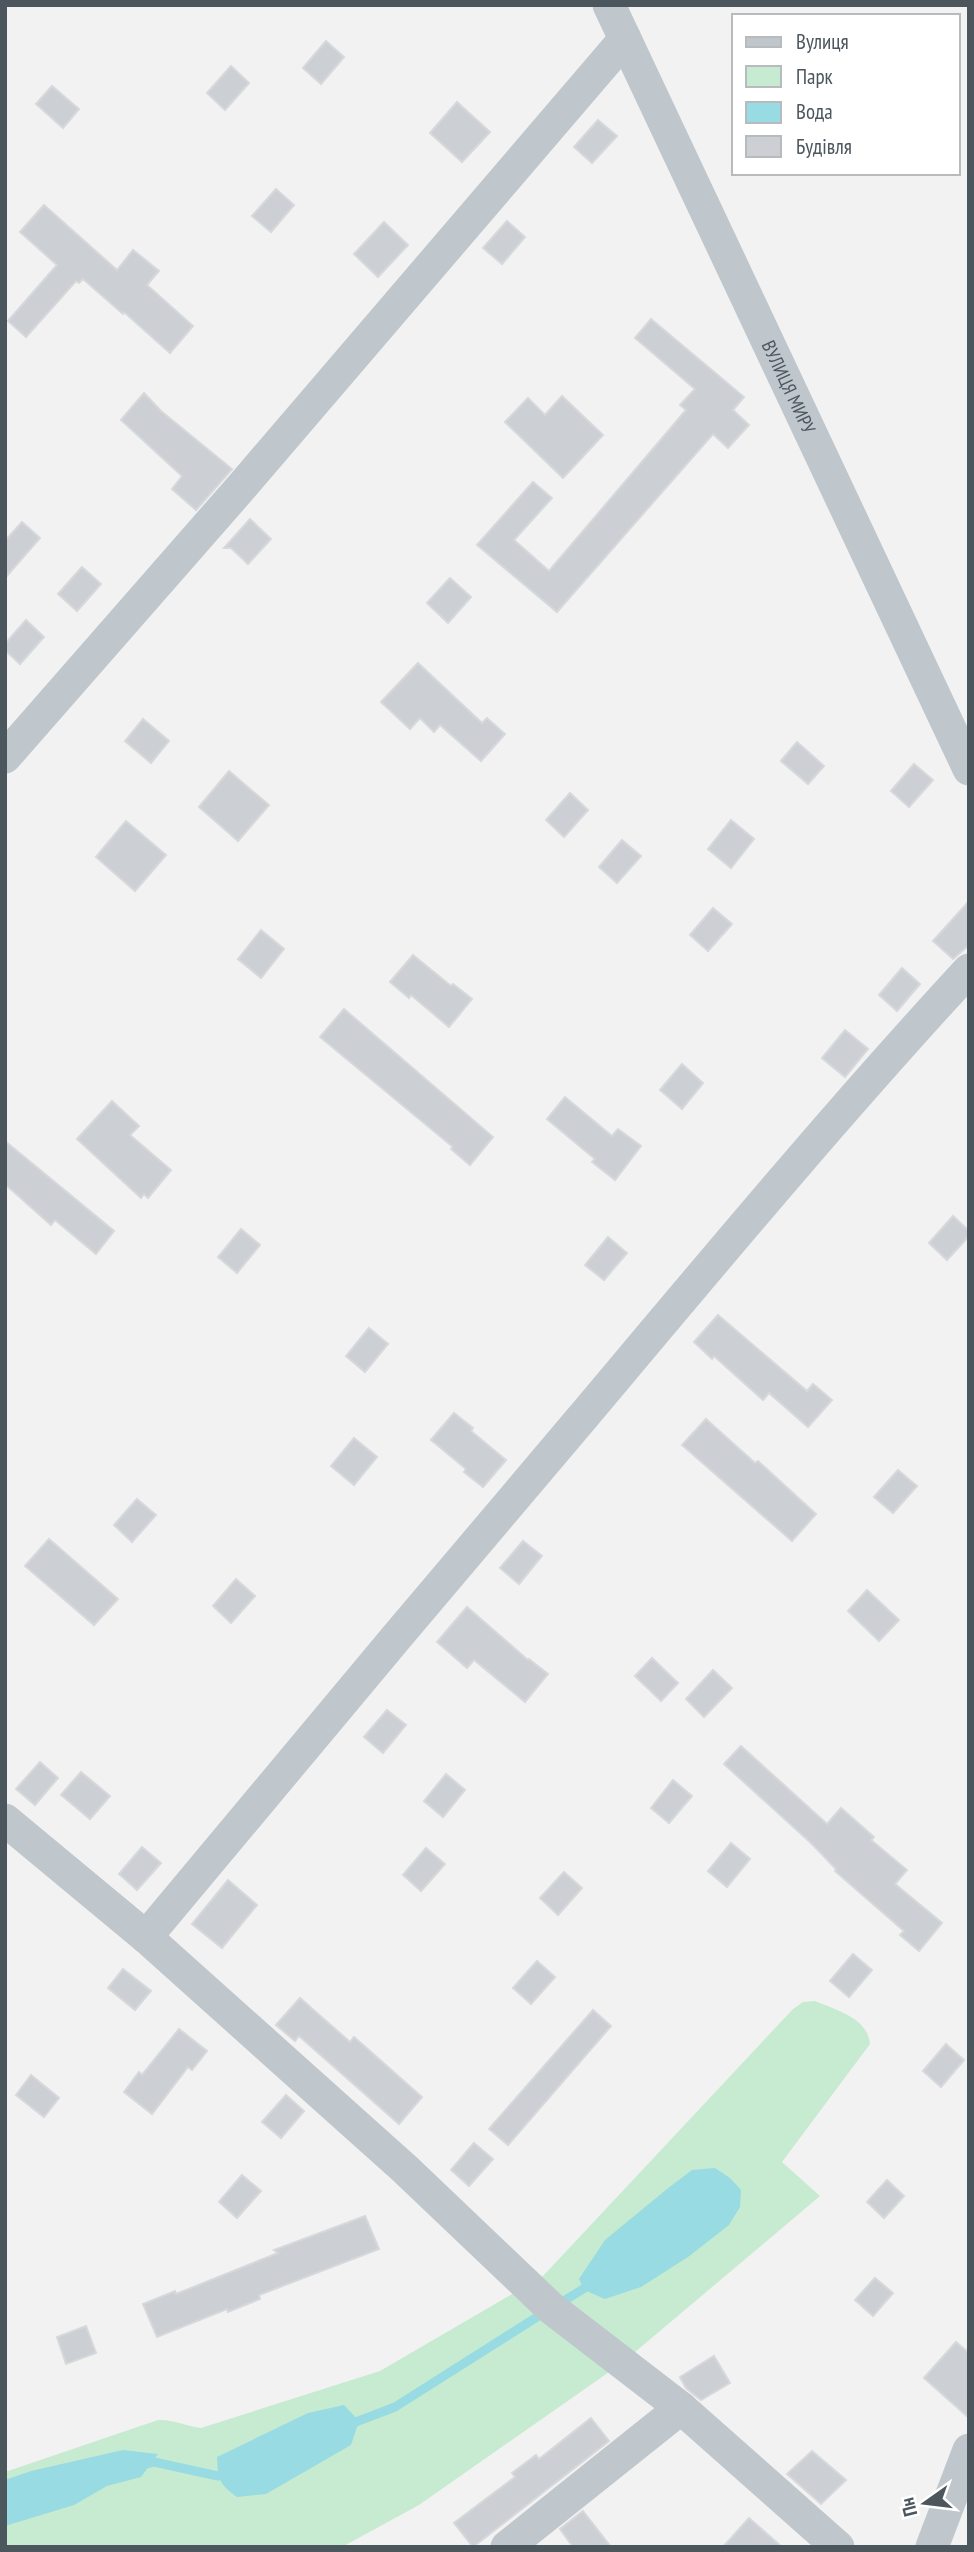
<svg xmlns="http://www.w3.org/2000/svg" width="974" height="2552" viewBox="0 0 974 2552" font-family="'PT Sans Narrow',sans-serif">
	<rect width="100%" height="100%" fill="#f3f2f2"/>
	<!-- green -->
	<path fill="#c6ebd0" d="M 815,2001 C 836,2010 868,2018 870,2044 L 782,2162 L 820,2196 L 622,2363 L 419,2505 L 342,2547 L 5,2547 L 5,2472 L 158,2420 C 172,2419 186,2426 201,2428 L 380,2371 L 543,2276 L 793,2009 L 803,2002 Z"/>
	<!-- water -->
	<g fill="#98dbe3">
		<path d="M 715,2168 L 730,2178 L 741,2190 L 740,2207 L 729,2225 L 688,2257 L 641,2287 L 605,2299 L 584,2290 L 579,2279 L 605,2240 L 667,2189 L 692,2170 Z"/>
		<path d="M 344,2405 L 359,2421 L 351,2445 L 266,2494 L 237,2497 C 219,2484 218,2480 217,2457 L 308,2413 Z"/>
		<path d="M 123,2450 L 158,2454 L 141,2477 L 107,2486 L 74,2505 L 5,2526 L 5,2480 L 31,2471 Z"/>
	</g>
	<g fill="none" stroke-linecap="round" stroke-linejoin="round">
		<!-- stream -->
		<g stroke="#98dbe3" stroke-width="9">
			<path d="M 557,2305 L 593,2283"/>
			<path d="M 348,2425 L 395,2407 L 545,2312"/>
			<path d="M 143,2465 L 154,2462 L 218,2476 L 228,2472"/>
		</g>
	</g>
	<!-- building -->
	<g fill="#cccfd3" stroke="#d6d8dc" stroke-width="2">
		<path d="M 326,41 L 344,57 L 321,84 L 303,68 Z"/>
		<path d="M 231,66 L 249,83 L 225,110 L 207,93 Z"/>
		<path d="M 52,86 L 79,109 L 63,128 L 36,104 Z"/>
		<path d="M 457,102 L 490,132 L 462,162 L 430,133 Z"/>
		<path d="M 598,120 L 617,136 L 592,163 L 574,147 Z"/>
		<path d="M 276,189 L 294,205 L 271,232 L 252,216 Z"/>
		<path d="M 44,205 L 117,270 L 133,250 L 159,271 L 147,285 L 193,326 L 170,353 L 124,312 L 123,314 L 83,279 L 79,283 L 76,281 L 26,337 L 8,321 L 57,265 L 20,232 Z"/>
		<path d="M 507,221 L 525,237 L 502,264 L 483,248 Z"/>
		<path d="M 384,222 L 408,245 L 378,277 L 354,254 Z"/>
		<path d="M 651,319 L 744,397 L 733,410 L 749,425 L 728,448 L 713,434 L 557,612 L 477,545 L 533,482 L 552,498 L 514,540 L 549,571 L 686,410 L 680,405 L 695,389 L 635,338 Z"/>
		<path d="M 144,393 L 161,411 L 232,469 L 196,510 L 172,489 L 182,476 L 121,420 Z"/>
		<path d="M 562,396 L 603,435 L 563,478 L 505,422 L 528,398 L 545,415 Z"/>
		<path d="M 250,519 L 271,539 L 248,564 L 231,548 L 224,548 Z"/>
		<path d="M 22,522 L 40,538 L 5,578 L 5,541 Z"/>
		<path d="M 82,567 L 101,584 L 77,611 L 58,594 Z"/>
		<path d="M 450,578 L 471,597 L 448,623 L 427,603 Z"/>
		<path d="M 26,620 L 44,637 L 20,664 L 5,650 L 5,644 Z"/>
		<path d="M 418,663 L 482,723 L 487,718 L 505,734 L 481,761 L 440,725 L 434,732 L 420,718 L 410,729 L 381,702 Z"/>
		<path d="M 143,719 L 169,741 L 151,763 L 125,741 Z"/>
		<path d="M 797,742 L 824,766 L 808,784 L 781,761 Z"/>
		<path d="M 914,764 L 933,780 L 909,807 L 891,791 Z"/>
		<path d="M 229,771 L 269,805 L 238,841 L 199,807 Z"/>
		<path d="M 570,793 L 588,810 L 564,837 L 546,820 Z"/>
		<path d="M 731,820 L 754,839 L 731,868 L 708,849 Z"/>
		<path d="M 126,821 L 166,855 L 135,891 L 96,857 Z"/>
		<path d="M 622,840 L 641,856 L 617,883 L 599,867 Z"/>
		<path d="M 969,901 L 969,945 L 953,959 L 933,941 Z"/>
		<path d="M 713,908 L 732,924 L 708,951 L 690,935 Z"/>
		<path d="M 261,930 L 284,949 L 261,978 L 238,959 Z"/>
		<path d="M 413,955 L 451,986 L 453,984 L 472,999 L 449,1027 L 411,995 L 409,998 L 390,982 Z"/>
		<path d="M 902,968 L 920,984 L 897,1011 L 879,995 Z"/>
		<path d="M 344,1009 L 493,1137 L 470,1165 L 451,1149 L 453,1147 L 320,1037 Z"/>
		<path d="M 845,1030 L 868,1049 L 845,1077 L 822,1058 Z"/>
		<path d="M 682,1064 L 703,1083 L 682,1109 L 660,1090 Z"/>
		<path d="M 565,1097 L 612,1136 L 618,1129 L 641,1146 L 615,1180 L 592,1162 L 595,1159 L 547,1119 Z"/>
		<path d="M 112,1101 L 139,1126 L 130,1135 L 171,1170 L 148,1198 L 144,1194 L 141,1198 L 77,1139 Z"/>
		<path d="M 5,1141 L 114,1231 L 96,1254 L 55,1220 L 51,1225 L 5,1184 Z"/>
		<path d="M 953,1216 L 969,1231 L 969,1236 L 947,1260 L 929,1243 Z"/>
		<path d="M 241,1229 L 260,1245 L 237,1273 L 218,1257 Z"/>
		<path d="M 608,1237 L 627,1253 L 604,1280 L 585,1265 Z"/>
		<path d="M 718,1315 L 807,1391 L 813,1384 L 832,1400 L 808,1427 L 769,1393 L 763,1400 L 714,1356 L 712,1359 L 694,1342 Z"/>
		<path d="M 369,1328 L 388,1344 L 365,1372 L 346,1356 Z"/>
		<path d="M 454,1413 L 473,1428 L 471,1431 L 506,1460 L 483,1487 L 464,1472 L 466,1469 L 431,1440 Z"/>
		<path d="M 706,1419 L 755,1463 L 758,1461 L 816,1514 L 792,1541 L 682,1445 Z"/>
		<path d="M 354,1438 L 377,1457 L 354,1485 L 331,1466 Z"/>
		<path d="M 898,1470 L 917,1486 L 893,1513 L 874,1497 Z"/>
		<path d="M 137,1499 L 156,1515 L 132,1542 L 114,1525 Z"/>
		<path d="M 49,1539 L 118,1599 L 94,1625 L 25,1566 Z"/>
		<path d="M 523,1541 L 542,1556 L 519,1584 L 500,1568 Z"/>
		<path d="M 236,1579 L 255,1596 L 231,1623 L 213,1606 Z"/>
		<path d="M 867,1590 L 899,1620 L 879,1641 L 848,1611 Z"/>
		<path d="M 467,1607 L 528,1660 L 529,1659 L 548,1674 L 525,1702 L 474,1660 L 467,1668 L 437,1642 Z"/>
		<path d="M 652,1658 L 678,1683 L 661,1701 L 635,1676 Z"/>
		<path d="M 713,1670 L 732,1688 L 704,1717 L 686,1699 Z"/>
		<path d="M 387,1710 L 406,1725 L 383,1753 L 364,1737 Z"/>
		<path d="M 741,1746 L 827,1824 L 841,1808 L 874,1837 L 871,1840 L 907,1870 L 895,1884 L 942,1923 L 919,1951 L 900,1935 L 904,1931 L 835,1871 L 836,1869 L 811,1843 L 724,1764 Z"/>
		<path d="M 40,1762 L 58,1778 L 35,1805 L 16,1789 Z"/>
		<path d="M 81,1772 L 110,1796 L 90,1819 L 61,1795 Z"/>
		<path d="M 446,1774 L 465,1790 L 443,1817 L 424,1801 Z"/>
		<path d="M 673,1780 L 692,1796 L 669,1823 L 651,1808 Z"/>
		<path d="M 731,1843 L 750,1859 L 727,1887 L 708,1871 Z"/>
		<path d="M 142,1847 L 161,1863 L 137,1890 L 119,1874 Z"/>
		<path d="M 426,1848 L 445,1864 L 421,1891 L 403,1875 Z"/>
		<path d="M 564,1872 L 582,1888 L 558,1915 L 540,1898 Z"/>
		<path d="M 228,1880 L 257,1905 L 222,1948 L 192,1924 Z"/>
		<path d="M 853,1954 L 872,1970 L 849,1997 L 830,1981 Z"/>
		<path d="M 537,1961 L 555,1977 L 531,2004 L 513,1988 Z"/>
		<path d="M 123,1969 L 151,1991 L 135,2010 L 108,1988 Z"/>
		<path d="M 300,1998 L 350,2042 L 354,2037 L 422,2097 L 399,2124 L 299,2036 L 295,2041 L 276,2025 Z"/>
		<path d="M 593,2010 L 611,2026 L 508,2145 L 489,2129 Z"/>
		<path d="M 179,2029 L 207,2051 L 192,2070 L 188,2067 L 152,2114 L 124,2092 L 139,2072 L 142,2075 Z"/>
		<path d="M 946,2044 L 964,2060 L 941,2087 L 923,2071 Z"/>
		<path d="M 31,2075 L 59,2098 L 44,2117 L 16,2095 Z"/>
		<path d="M 286,2095 L 304,2111 L 281,2138 L 262,2122 Z"/>
		<path d="M 474,2143 L 493,2159 L 469,2186 L 451,2170 Z"/>
		<path d="M 242,2175 L 261,2191 L 237,2218 L 219,2202 Z"/>
		<path d="M 887,2180 L 904,2196 L 884,2218 L 867,2202 Z"/>
		<path d="M 365,2216 L 379,2249 L 259,2295 L 260,2299 L 228,2312 L 227,2309 L 157,2337 L 143,2304 L 175,2291 L 176,2294 L 278,2253 L 274,2250 Z"/>
		<path d="M 875,2278 L 893,2293 L 873,2316 L 855,2300 Z"/>
		<path d="M 86,2326 L 96,2353 L 66,2364 L 57,2337 Z"/>
		<path d="M 956,2342 L 969,2353 L 969,2418 L 924,2378 Z"/>
		<path d="M 714,2356 L 730,2383 L 701,2400 L 686,2388 L 680,2377 Z"/>
		<path d="M 591,2418 L 609,2441 L 473,2547 L 454,2523 L 515,2477 L 512,2473 L 536,2455 L 539,2459 Z"/>
		<path d="M 812,2451 L 846,2480 L 821,2504 L 787,2474 Z"/>
		<path d="M 583,2511 L 611,2547 L 573,2547 L 560,2529 Z"/>
		<path d="M 749,2518 L 782,2547 L 723,2547 Z"/>
	</g>
	<g fill="none" stroke-linecap="round" stroke-linejoin="round">
		<!-- minor -->
		<g stroke="#bfc7cc" stroke-width="33">
			<path id="s1" d="M 609,5 L 969,769"/>
			<path d="M 5,757 L 244,484 L 625,39"/>
			<path d="M 5,1820 L 146,1937 L 405,2169 L 551,2308 L 681,2408 L 838,2547"/>
			<path d="M 146,1937 C 290,1763 435,1591 581,1419 C 708,1268 835,1115 969,970"/>
			<path d="M 507,2547 L 681,2408"/>
			<path d="M 932,2547 L 969,2450"/>
		</g>
	</g>
	<g text-anchor="middle" stroke-width="6" stroke-linejoin="round" paint-order="stroke">
		<!-- street labels -->
		<g font-size="19" fill="#4b565d" stroke="#fff">
			<text dy="7" stroke="none"><textPath href="#s1" startOffset="422">ВУЛИЦЯ МИРУ</textPath></text>
		</g>
	</g>
	<!-- border -->
	<rect width="974" height="2552" fill="none" stroke="#4b565d" stroke-width="14"/>
	<!-- legend -->
	<rect x="732" y="14" width="228" height="161" fill="#ffffff" stroke="#b7bbbe" stroke-width="2"/>
	<rect x="746" y="37" width="35" height="10" fill="#bfc7cc" stroke="#b7bbbe" stroke-width="2"/>
	<text x="796" y="49" font-size="21" fill="#4b565d">Вулиця</text>
	<rect x="746" y="66" width="35" height="21" fill="#c6ebd0" stroke="#b7bbbe" stroke-width="2"/>
	<text x="796" y="84" font-size="21" fill="#4b565d">Парк</text>
	<rect x="746" y="102" width="35" height="21" fill="#98dbe3" stroke="#b7bbbe" stroke-width="2"/>
	<text x="796" y="119" font-size="21" fill="#4b565d">Вода</text>
	<rect x="746" y="136" width="35" height="21" fill="#cccfd3" stroke="#b7bbbe" stroke-width="2"/>
	<text x="796" y="154" font-size="21" fill="#4b565d">Будівля</text>
	<!-- north arrow -->
	<g transform="translate(925 2503) rotate(256)" stroke="#ffffff" stroke-width="5" paint-order="stroke">
	<path d="M0-5L12 26L0 18L-12 26Z" fill="#4b565d"/>
	<text y="-10" font-size="19" font-weight="bold" text-anchor="middle" fill="#4b565d">Пн</text>
	</g>
</svg>
